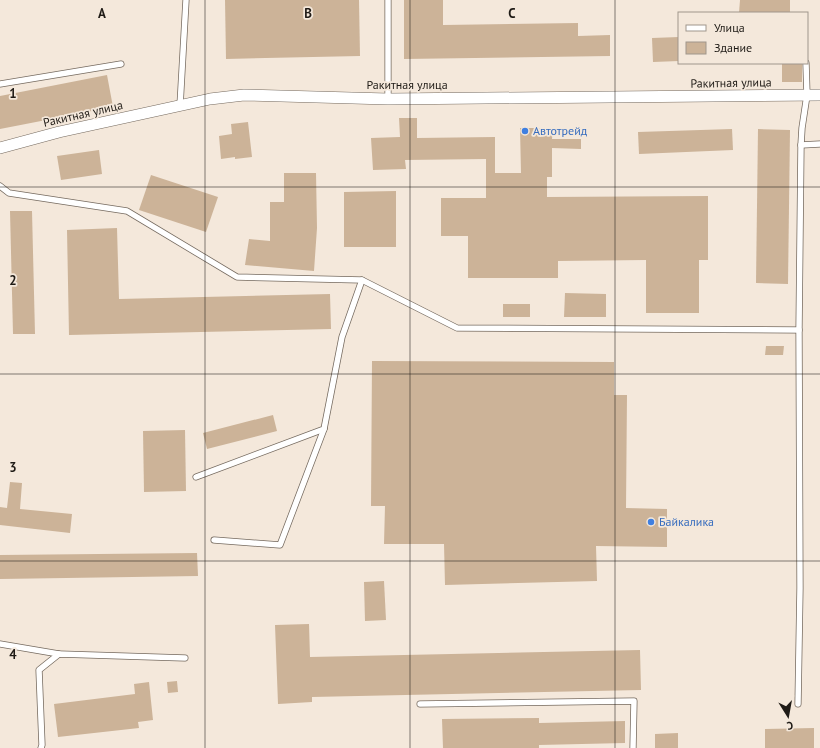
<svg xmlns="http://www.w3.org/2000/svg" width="820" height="748" viewBox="0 0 820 748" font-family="'PT Sans',sans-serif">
	<rect width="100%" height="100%" fill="#f4e8db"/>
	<!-- building -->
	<g fill="#ccb398">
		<path d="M 225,0 L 359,0 L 360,56 L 226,59 Z"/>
		<path d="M 404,0 L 443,0 L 443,25 L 578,23 L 578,36 L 610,35 L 610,56 L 404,59 Z"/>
		<path d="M 740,0 L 790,0 L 790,13 L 739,13 Z"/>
		<path d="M 679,37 L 679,61 L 653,62 L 652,38 Z"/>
		<rect x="782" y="63" width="20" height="19"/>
		<path d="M 107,75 L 113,107 L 0,129 L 0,96 Z"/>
		<path d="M 399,118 L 417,118 L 417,138 L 495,137 L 495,173 L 521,173 L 520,128 L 553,128 L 552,139 L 581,139 L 581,149 L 552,148 L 552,177 L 547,177 L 547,197 L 708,196 L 708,260 L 699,260 L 699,313 L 646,313 L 646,260 L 558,261 L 558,278 L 468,278 L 468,236 L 441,236 L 441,198 L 486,198 L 486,159 L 405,160 L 406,169 L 373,170 L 371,138 L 400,137 Z"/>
		<path d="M 248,122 L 252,157 L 235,159 L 235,157 L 221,159 L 219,136 L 232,134 L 231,124 Z"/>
		<path d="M 732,129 L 733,150 L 639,154 L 638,132 Z"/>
		<path d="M 758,129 L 790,130 L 788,284 L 756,283 Z"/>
		<path d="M 99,150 L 102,174 L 61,180 L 57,156 Z"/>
		<path d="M 284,173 L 316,173 L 317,228 L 314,271 L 245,265 L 249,239 L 270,241 L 270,202 L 284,202 Z"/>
		<path d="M 151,175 L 218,197 L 206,232 L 139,210 Z"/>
		<path d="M 396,191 L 396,247 L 344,247 L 344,192 Z"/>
		<path d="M 10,211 L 32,211 L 35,334 L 13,334 Z"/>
		<path d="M 117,228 L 119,299 L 330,294 L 331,329 L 69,335 L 67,230 Z"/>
		<path d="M 565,293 L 606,294 L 606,317 L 564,317 Z"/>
		<rect x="503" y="304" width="27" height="13"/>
		<path d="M 766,346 L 784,346 L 783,355 L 765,355 Z"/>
		<path d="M 372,361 L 614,362 L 614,395 L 627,395 L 626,508 L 667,509 L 667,547 L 596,546 L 597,581 L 445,585 L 444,544 L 384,544 L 385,506 L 371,506 Z"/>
		<path d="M 273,415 L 277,431 L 207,449 L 203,433 Z"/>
		<path d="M 185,430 L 186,491 L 144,492 L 143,431 Z"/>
		<path d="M 10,482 L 22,483 L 20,509 L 72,514 L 70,533 L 0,525 L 0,507 L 7,508 Z"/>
		<path d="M 197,553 L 198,576 L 0,579 L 0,555 Z"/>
		<path d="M 384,581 L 386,620 L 365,621 L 364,582 Z"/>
		<path d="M 309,624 L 310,657 L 640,650 L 641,690 L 312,697 L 312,702 L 278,704 L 275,625 Z"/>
		<path d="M 177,681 L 178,692 L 168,693 L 167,682 Z"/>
		<path d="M 149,682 L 153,720 L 138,722 L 139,728 L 58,737 L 54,704 L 135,694 L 134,684 Z"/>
		<path d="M 539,718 L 539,723 L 625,721 L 625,743 L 539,745 L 539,748 L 443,748 L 442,719 Z"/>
		<path d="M 814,728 L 814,748 L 765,748 L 765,729 Z"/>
		<path d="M 678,733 L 678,748 L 655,748 L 655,734 Z"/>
	</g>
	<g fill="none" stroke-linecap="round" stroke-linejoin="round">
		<defs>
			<g id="service">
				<path d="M 0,84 L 121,64"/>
				<path d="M 388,99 L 388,0"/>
				<path d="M 180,106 L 186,0"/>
				<path d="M 801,145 L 820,144"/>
				<path d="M 0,186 L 9,193 L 127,211 L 237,277 L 362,280 L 457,328 L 799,330"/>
				<path d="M 196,477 L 324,429 L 342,337 L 362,280"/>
				<path d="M 214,540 L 280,545 L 324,429"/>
				<path d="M 0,644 L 59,654"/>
				<path d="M 420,704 L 634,701 L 633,748"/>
				<path d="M 798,704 L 800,588 L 799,330 L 801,145 L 802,128 L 807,95 L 806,63"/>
				<path d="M 41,748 L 42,745 L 39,670 L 59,654 L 185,658"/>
			</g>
			<path id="minor" d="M 0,148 L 59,132 L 210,99 L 244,95 L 388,99 L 820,95"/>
		</defs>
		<!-- service casing -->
		<use href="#service" stroke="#756a5f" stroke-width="7"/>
		<!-- minor casing -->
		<use href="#minor" stroke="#756a5f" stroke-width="12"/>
		<!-- service -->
		<use href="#service" stroke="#fff" stroke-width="5.5"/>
		<!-- minor -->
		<use href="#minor" stroke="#fff" stroke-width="11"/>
	</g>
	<!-- grid -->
	<path fill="none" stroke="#1f1b16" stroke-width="1" stroke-opacity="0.55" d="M 205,0 L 205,748M 410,0 L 410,748M 615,0 L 615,748M 0,187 L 820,187M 0,374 L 820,374M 0,561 L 820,561"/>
	<!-- markers -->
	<g fill="#3f7fe0" stroke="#f4e8db" stroke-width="1.5">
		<circle cx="525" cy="131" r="4"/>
		<circle cx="651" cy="522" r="4"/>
	</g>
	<g text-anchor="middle" stroke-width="3.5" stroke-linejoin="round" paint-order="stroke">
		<!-- street labels -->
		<g font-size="12" fill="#1f1b16" stroke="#f4e8db">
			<text transform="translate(731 83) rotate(-1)" y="4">Ракитная улица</text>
			<text x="407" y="89">Ракитная улица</text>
			<text transform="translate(83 114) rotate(-13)" y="4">Ракитная улица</text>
		</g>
		<!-- shop labels -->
		<g font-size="12" fill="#366cbe" stroke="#f4e8db" text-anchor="start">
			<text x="533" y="135">Автотрейд</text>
			<text x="659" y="526">Байкалика</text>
		</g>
	</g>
	<g font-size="13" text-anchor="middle" font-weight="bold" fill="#1f1b16" stroke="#f4e8db" stroke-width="3.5" stroke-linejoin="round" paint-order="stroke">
		<text x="102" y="18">A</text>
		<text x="308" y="18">B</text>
		<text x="512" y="18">C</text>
		<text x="13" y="98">1</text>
		<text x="13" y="285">2</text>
		<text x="13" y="472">3</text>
		<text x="13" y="659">4</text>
	</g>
	<!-- legend -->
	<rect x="678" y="12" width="130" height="52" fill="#f4e8db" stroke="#9f968c"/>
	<rect x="686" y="25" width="20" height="6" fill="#ffffff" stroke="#9f968c"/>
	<text x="714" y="32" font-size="12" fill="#1f1b16">Улица</text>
	<rect x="686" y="42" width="20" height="12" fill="#ccb398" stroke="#9f968c"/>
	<text x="714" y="52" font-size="12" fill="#1f1b16">Здание</text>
	<!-- north arrow -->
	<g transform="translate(788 716) rotate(169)" stroke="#f4e8db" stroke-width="3" paint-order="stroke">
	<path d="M0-3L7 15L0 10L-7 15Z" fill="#1f1b16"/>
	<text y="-6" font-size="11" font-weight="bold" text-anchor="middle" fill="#1f1b16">С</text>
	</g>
</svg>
